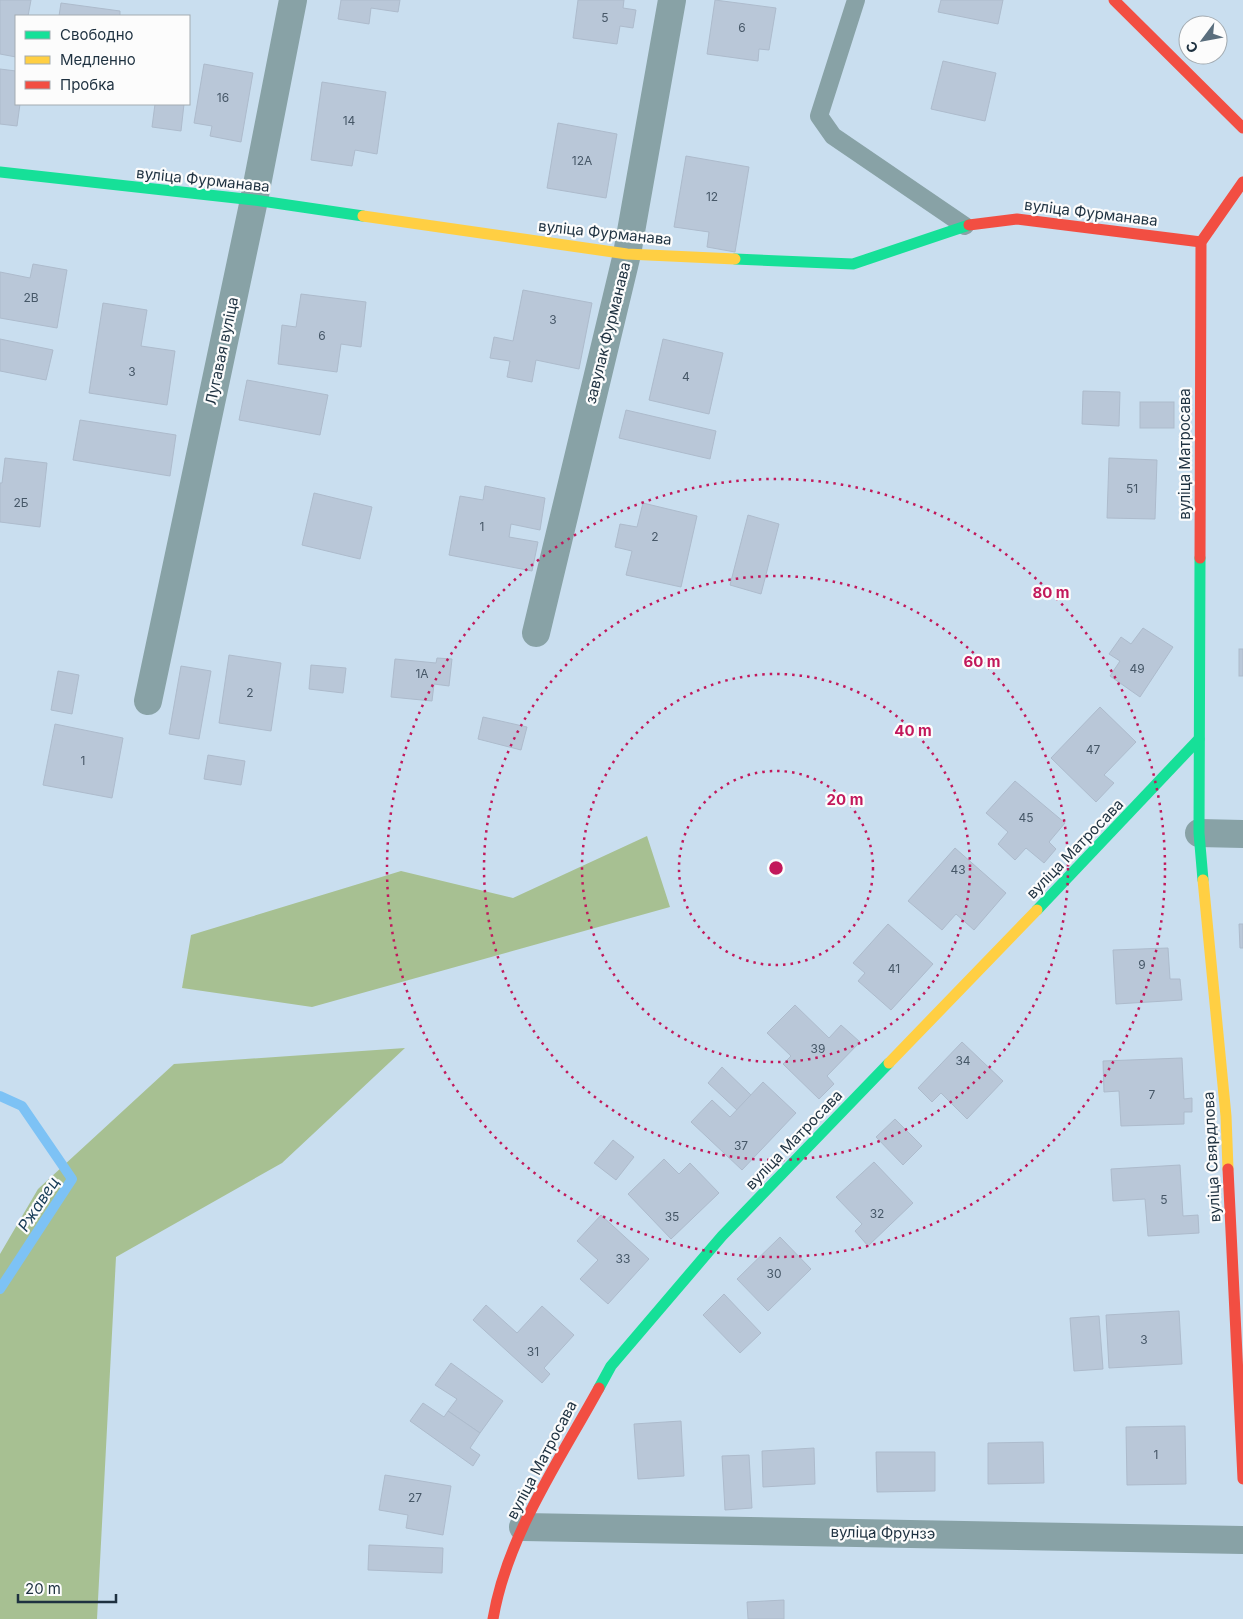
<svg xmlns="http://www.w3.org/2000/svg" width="1243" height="1619" viewBox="0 0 1243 1619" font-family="Inter,sans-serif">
	<rect width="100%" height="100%" fill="#c9deef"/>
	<!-- forest -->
	<g fill="#a7c092">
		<path d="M 647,836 L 670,907 L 312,1007 L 182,988 L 191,935 L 401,871 L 513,898 Z"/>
		<path d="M 405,1048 L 282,1163 L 116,1257 L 97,1619 L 0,1619 L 0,1254 L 38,1189 L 174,1064 Z"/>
	</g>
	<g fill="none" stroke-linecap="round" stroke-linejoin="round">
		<!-- stream -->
		<path stroke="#7dc2f5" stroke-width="10" d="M 0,1096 L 22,1106 L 72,1179 L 0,1289"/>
	</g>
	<!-- building -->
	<g fill="#b9c7d8" stroke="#adbbcc">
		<path d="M 0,0 L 31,0 L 28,16 L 16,16 L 16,57 L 0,54 Z"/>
		<path d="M 341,0 L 400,0 L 398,12 L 371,8 L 369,24 L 338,19 Z"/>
		<path d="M 578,0 L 624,0 L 623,8 L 636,10 L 633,28 L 620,26 L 617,44 L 573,38 Z"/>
		<path d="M 715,0 L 776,8 L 769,50 L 759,49 L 758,61 L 707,54 Z"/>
		<path d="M 941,0 L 1003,0 L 998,24 L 938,12 Z"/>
		<path d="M 61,3 L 120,11 L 120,16 L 59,16 Z"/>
		<path d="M 943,61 L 996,73 L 985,121 L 931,109 Z"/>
		<path d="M 204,64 L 253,73 L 241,142 L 210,136 L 212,126 L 194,123 Z"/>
		<path d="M 0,69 L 16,71 L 16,104 L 20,104 L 17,126 L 0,124 Z"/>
		<path d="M 322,82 L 386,92 L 377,154 L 355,150 L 352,166 L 311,160 Z"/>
		<path d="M 155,104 L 184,104 L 181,131 L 152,127 Z"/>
		<path d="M 558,123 L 617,134 L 606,198 L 547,188 Z"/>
		<path d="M 686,156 L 749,167 L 735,252 L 707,247 L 709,232 L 674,227 Z"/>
		<path d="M 33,264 L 67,270 L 57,328 L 0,318 L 0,272 L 30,278 Z"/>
		<path d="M 523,290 L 592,303 L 579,369 L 536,360 L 532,382 L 507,377 L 510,361 L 490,358 L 494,337 L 513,341 Z"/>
		<path d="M 301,294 L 366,302 L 361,347 L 341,344 L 337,372 L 278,364 L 282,325 L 296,327 Z"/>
		<path d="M 103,303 L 147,310 L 141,346 L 175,351 L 167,405 L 89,393 Z"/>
		<path d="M 0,339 L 53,350 L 46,380 L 0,371 Z"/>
		<path d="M 663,339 L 723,353 L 709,414 L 649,400 Z"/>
		<path d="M 247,380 L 328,395 L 320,435 L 239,420 Z"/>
		<path d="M 1083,391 L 1120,392 L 1119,426 L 1082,424 Z"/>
		<rect x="1140" y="402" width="34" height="26"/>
		<path d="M 626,410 L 716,431 L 710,459 L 619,438 Z"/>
		<path d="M 80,420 L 176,435 L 170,476 L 73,460 Z"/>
		<path d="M 5,458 L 47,463 L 40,527 L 0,522 L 0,483 L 2,483 Z"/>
		<path d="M 1109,458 L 1157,460 L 1155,519 L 1107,518 Z"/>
		<path d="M 485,486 L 545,498 L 540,530 L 511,524 L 509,537 L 538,542 L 532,571 L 449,555 L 460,496 L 483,500 Z"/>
		<path d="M 314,493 L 372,507 L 360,559 L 302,545 Z"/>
		<path d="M 643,503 L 697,516 L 681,587 L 626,575 L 632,551 L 615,547 L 620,524 L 637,527 Z"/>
		<path d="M 748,515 L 779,524 L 761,594 L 730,585 Z"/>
		<path d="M 1143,628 L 1173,647 L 1140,697 L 1110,676 L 1120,661 L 1109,654 L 1121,637 L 1131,644 Z"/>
		<rect x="1239" y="649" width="4" height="27"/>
		<path d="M 229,655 L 281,663 L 271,731 L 219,723 Z"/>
		<path d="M 437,658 L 452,659 L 449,686 L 434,684 L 432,701 L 391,697 L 395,659 L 436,663 Z"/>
		<path d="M 311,665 L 346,668 L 343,693 L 309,689 Z"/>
		<path d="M 181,666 L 211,671 L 199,739 L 169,734 Z"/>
		<path d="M 58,671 L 79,675 L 72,714 L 51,710 Z"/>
		<path d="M 1100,707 L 1136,742 L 1104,775 L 1114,783 L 1096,802 L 1051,758 Z"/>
		<path d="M 483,717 L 527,727 L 521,750 L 478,739 Z"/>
		<path d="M 55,724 L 123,738 L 112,798 L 43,785 Z"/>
		<path d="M 208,755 L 245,761 L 241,785 L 204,779 Z"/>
		<path d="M 1015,781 L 1065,823 L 1049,842 L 1056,849 L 1044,863 L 1026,848 L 1015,860 L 998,844 L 1008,832 L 986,813 Z"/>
		<path d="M 955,848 L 1006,893 L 974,930 L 956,914 L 942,930 L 908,901 Z"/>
		<path d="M 888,924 L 933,964 L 891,1010 L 858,981 L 865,973 L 853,963 Z"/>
		<path d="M 1239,924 L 1243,924 L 1243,948 L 1240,948 Z"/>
		<path d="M 1168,948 L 1170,979 L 1180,979 L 1182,1000 L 1116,1004 L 1113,950 Z"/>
		<path d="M 795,1005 L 829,1038 L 841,1025 L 860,1042 L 827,1076 L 834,1084 L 819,1099 L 783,1064 L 791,1056 L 767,1033 Z"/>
		<path d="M 962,1042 L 1003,1081 L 967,1119 L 941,1093 L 932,1102 L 918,1088 Z"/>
		<path d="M 1182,1058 L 1184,1099 L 1192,1098 L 1192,1112 L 1184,1112 L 1184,1124 L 1121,1126 L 1119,1091 L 1104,1092 L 1103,1061 Z"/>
		<path d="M 722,1067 L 751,1095 L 737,1110 L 708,1083 Z"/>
		<path d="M 763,1082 L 796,1113 L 742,1170 L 691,1122 L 712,1100 L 730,1117 Z"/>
		<path d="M 895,1119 L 922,1146 L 903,1165 L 876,1137 Z"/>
		<path d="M 613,1140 L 634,1157 L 616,1180 L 594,1163 Z"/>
		<path d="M 664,1159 L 679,1174 L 690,1163 L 719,1193 L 671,1239 L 628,1194 Z"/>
		<path d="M 874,1162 L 913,1203 L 868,1246 L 855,1231 L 862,1224 L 836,1197 Z"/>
		<path d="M 1180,1165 L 1183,1216 L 1198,1215 L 1199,1233 L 1148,1236 L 1145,1199 L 1113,1201 L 1111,1169 Z"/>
		<path d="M 601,1215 L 649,1259 L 608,1304 L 580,1279 L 598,1260 L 577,1241 Z"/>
		<path d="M 780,1237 L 811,1269 L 768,1311 L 737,1279 Z"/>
		<path d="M 724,1294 L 761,1333 L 740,1353 L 703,1315 Z"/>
		<path d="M 486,1305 L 517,1333 L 542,1306 L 574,1335 L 544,1368 L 550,1374 L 542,1383 L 473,1320 Z"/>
		<path d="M 1179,1311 L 1182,1364 L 1109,1368 L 1106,1315 Z"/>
		<path d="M 1099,1316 L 1103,1369 L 1074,1371 L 1070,1318 Z"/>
		<path d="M 451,1363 L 503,1401 L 480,1433 L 448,1411 L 457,1399 L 435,1385 Z"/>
		<path d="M 423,1403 L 444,1417 L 448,1411 L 480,1433 L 470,1448 L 480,1455 L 473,1466 L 410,1421 Z"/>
		<path d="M 681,1421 L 684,1476 L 638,1479 L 634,1424 Z"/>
		<path d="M 1185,1426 L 1186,1484 L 1127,1485 L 1126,1427 Z"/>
		<path d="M 1043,1442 L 1044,1483 L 988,1484 L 988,1443 Z"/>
		<path d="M 814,1448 L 815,1484 L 763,1487 L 762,1451 Z"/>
		<path d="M 876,1452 L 935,1452 L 935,1491 L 877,1492 Z"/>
		<path d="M 749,1455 L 752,1508 L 725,1510 L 722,1456 Z"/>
		<path d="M 385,1475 L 451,1486 L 443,1535 L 406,1528 L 408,1515 L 379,1510 Z"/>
		<path d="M 369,1545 L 443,1548 L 442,1573 L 368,1570 Z"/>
		<path d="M 784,1600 L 784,1619 L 748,1619 L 747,1602 Z"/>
	</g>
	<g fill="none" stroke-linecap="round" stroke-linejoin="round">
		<!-- lane -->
		<path stroke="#88a2a6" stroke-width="18" d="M 856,0 L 819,116 L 833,136 L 965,226"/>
		<!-- street -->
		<g stroke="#88a2a6" stroke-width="28">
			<path d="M 536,633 L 627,254 L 672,0"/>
			<path d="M 148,701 L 254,200 L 293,0"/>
			<path d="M 1199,833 L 1243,834"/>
			<path d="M 523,1527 L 1243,1540"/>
		</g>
		<!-- fast -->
		<g stroke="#16e098" stroke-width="11">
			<path d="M 0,172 L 254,200 L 363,216"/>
			<path d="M 735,259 L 853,264 L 969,225"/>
			<path d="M 1200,558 L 1199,833 L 1203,880"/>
			<path d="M 1037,910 L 1199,739"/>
			<path d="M 599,1388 L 611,1366 L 722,1236 L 889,1063"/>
		</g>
		<!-- slow -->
		<g stroke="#ffcf43" stroke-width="11">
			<path d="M 363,216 L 627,254 L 735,259"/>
			<path d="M 1203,880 L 1226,1116 L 1228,1169"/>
			<path d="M 889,1063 L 1037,910"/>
		</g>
		<!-- jam -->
		<g stroke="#f24e42" stroke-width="11">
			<path d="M 1114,0 L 1243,128"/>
			<path d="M 969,225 L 1017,219 L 1201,242"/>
			<path d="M 1200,558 L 1201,242 L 1243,182"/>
			<path d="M 1228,1169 L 1243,1479"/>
			<path d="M 493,1619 C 507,1536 559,1461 599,1388"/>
		</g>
	</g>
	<!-- distance rings -->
	<g fill="none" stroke="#c2185b" stroke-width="2.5" stroke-dasharray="2.5 5">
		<circle cx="776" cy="868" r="97"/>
		<circle cx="776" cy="868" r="194"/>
		<circle cx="776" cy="868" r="292"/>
		<circle cx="776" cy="868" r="389"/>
	</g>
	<g text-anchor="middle" stroke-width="4.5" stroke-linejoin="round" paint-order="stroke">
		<!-- number labels -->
		<g font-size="12" fill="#465767">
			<text x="605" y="22">5</text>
			<text x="742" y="32">6</text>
			<text x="223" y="102">16</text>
			<text x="349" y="125">14</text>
			<text x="582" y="165">12А</text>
			<text x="712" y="201">12</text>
			<text x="31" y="302">2В</text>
			<text x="553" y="324">3</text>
			<text x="322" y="340">6</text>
			<text x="132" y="376">3</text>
			<text x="686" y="381">4</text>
			<text x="1132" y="493">51</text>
			<text x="21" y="507">2Б</text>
			<text x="482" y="531">1</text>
			<text x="655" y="541">2</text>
			<text x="1137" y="673">49</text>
			<text x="422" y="678">1А</text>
			<text x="250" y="697">2</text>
			<text x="1093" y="754">47</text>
			<text x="83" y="765">1</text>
			<text x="1026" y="822">45</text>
			<text x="958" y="874">43</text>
			<text x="1142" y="969">9</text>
			<text x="894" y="973">41</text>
			<text x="818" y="1053">39</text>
			<text x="963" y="1065">34</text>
			<text x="1152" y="1099">7</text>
			<text x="741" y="1150">37</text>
			<text x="1164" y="1204">5</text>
			<text x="877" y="1218">32</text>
			<text x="672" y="1221">35</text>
			<text x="623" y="1263">33</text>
			<text x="774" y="1278">30</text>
			<text x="1144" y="1344">3</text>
			<text x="533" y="1356">31</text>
			<text x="1156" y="1459">1</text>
			<text x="415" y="1502">27</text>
		</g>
		<!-- street labels -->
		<g font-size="15" fill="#1e3140" stroke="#fcfcfc">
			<text transform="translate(203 180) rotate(6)" y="5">вуліца Фурманава</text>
			<text transform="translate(1091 213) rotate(7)" y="5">вуліца Фурманава</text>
			<text transform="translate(605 233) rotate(6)" y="5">вуліца Фурманава</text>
			<text transform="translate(608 333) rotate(-76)" y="5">завулак Фурманава</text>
			<text transform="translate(222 351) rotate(-78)" y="5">Лугавая вуліца</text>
			<text transform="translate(1185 454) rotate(-90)" y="5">вуліца Матросава</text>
			<text transform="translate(1075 849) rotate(-46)" y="5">вуліца Матросава</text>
			<text transform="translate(794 1140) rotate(-46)" y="5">вуліца Матросава</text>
			<text transform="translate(1212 1157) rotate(-93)" y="5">вуліца Свярдлова</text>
			<text transform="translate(542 1460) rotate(-62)" y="5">вуліца Матросава</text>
			<text transform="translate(883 1533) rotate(1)" y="5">вуліца Фрунзэ</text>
		</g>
		<!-- water labels -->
		<g font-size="16" font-style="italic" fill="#173c57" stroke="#fcfcfc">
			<text transform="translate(38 1204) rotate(-57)" y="6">Ржавец</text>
		</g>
	</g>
	<circle cx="776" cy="868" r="8" fill="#c2185b" stroke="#fcfcfc" stroke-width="2.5"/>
	<g font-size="15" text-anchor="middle" font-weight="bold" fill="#c2185b" stroke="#fcfcfc" stroke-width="4.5" stroke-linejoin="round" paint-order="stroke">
		<text x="1051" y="598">80 m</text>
		<text x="982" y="667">60 m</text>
		<text x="913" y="736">40 m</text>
		<text x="845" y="805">20 m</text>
	</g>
	<!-- legend -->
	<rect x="15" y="15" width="175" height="90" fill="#fcfcfc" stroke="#a3abb1"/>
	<rect x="25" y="31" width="25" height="8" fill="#16e098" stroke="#a3abb1"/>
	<text x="60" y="40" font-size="15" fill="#1e3140">Свободно</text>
	<rect x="25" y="56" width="25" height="8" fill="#ffcf43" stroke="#a3abb1"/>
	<text x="60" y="65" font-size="15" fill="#1e3140">Медленно</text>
	<rect x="25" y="81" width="25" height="8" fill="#f24e42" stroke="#a3abb1"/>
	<text x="60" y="90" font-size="15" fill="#1e3140">Пробка</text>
	<!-- north arrow -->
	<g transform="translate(1203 40) rotate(238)"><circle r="24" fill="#fcfcfc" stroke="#a3abb1"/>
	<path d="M0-4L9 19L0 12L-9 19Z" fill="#5a6e7d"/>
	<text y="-8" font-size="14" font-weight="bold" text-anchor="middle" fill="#1e3140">С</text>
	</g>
	<!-- scale -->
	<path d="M18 1594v8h98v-8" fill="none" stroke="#1e3140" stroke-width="2.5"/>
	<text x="25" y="1594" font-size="15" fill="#1e3140" stroke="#fcfcfc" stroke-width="4" paint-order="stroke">20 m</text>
</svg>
